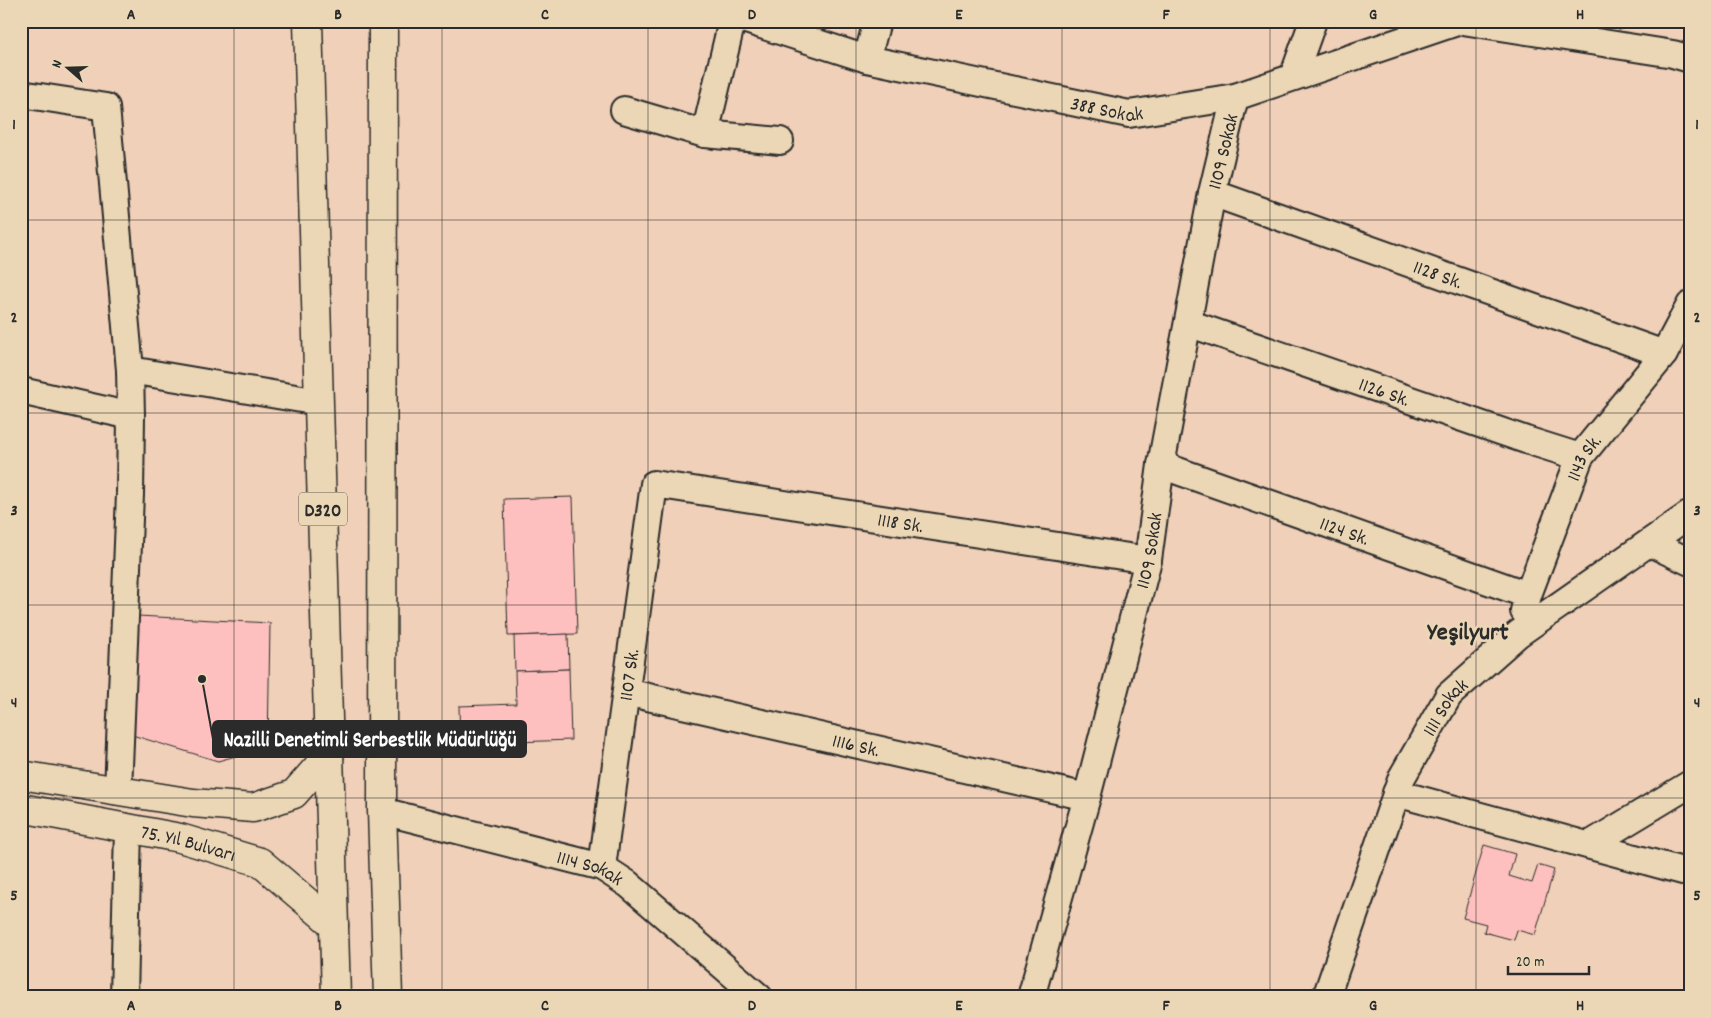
<svg xmlns="http://www.w3.org/2000/svg" width="1711" height="1018" viewBox="0 0 1711 1018" font-family="Dekko,sans-serif">
	<rect width="100%" height="100%" fill="#f0d0b8"/>
	<filter id="ink" filterUnits="userSpaceOnUse"><feTurbulence type="fractalNoise" baseFrequency=".02" numOctaves="2"/><feDisplacementMap in="SourceGraphic" scale="10" xChannelSelector="R" yChannelSelector="G"/><feConvolveMatrix kernelMatrix="1 2 1 2 8 2 1 2 1" color-interpolation-filters="sRGB"/></filter>
	<g filter="url(#ink)">
		<!-- building -->
		<g fill="#fdc0be" stroke="#2b2b2b">
			<path d="M 573,497 L 577,634 L 508,636 L 504,499 Z"/>
			<path d="M 138,616 L 270,623 L 268,747 L 218,761 L 132,735 Z"/>
			<path d="M 568,634 L 569,669 L 515,671 L 514,636 Z"/>
			<path d="M 569,669 L 571,740 L 460,744 L 459,706 L 516,704 L 515,671 Z"/>
			<path d="M 1484,845 L 1515,854 L 1509,876 L 1532,883 L 1538,865 L 1554,870 L 1535,935 L 1517,930 L 1514,940 L 1484,932 L 1486,924 L 1463,918 Z"/>
		</g>
		<g fill="none" stroke-linecap="round" stroke-linejoin="round">
			<defs>
				<g id="street">
					<path id="s1" d="M 749,21 L 867,59 L 1129,114 L 1235,97 L 1460,21"/>
					<path d="M 1463,21 L 1673,54 L 1690,59"/>
					<path d="M 867,59 L 877,21"/>
					<path d="M 1293,77 L 1313,21"/>
					<path d="M 21,94 L 106,107 L 130,370 L 131,416 L 130,494 L 118,791"/>
					<path d="M 624,110 L 705,134 L 780,141"/>
					<path d="M 705,134 L 732,21"/>
					<path id="s2" d="M 1212,193 L 1664,354"/>
					<path id="s3" d="M 1188,323 L 1526,440 L 1580,457"/>
					<path d="M 130,370 L 319,402"/>
					<path d="M 21,391 L 131,416"/>
					<path id="s4" d="M 1161,465 L 1528,595"/>
					<path d="M 1650,543 L 1690,562"/>
					<path id="s5" d="M 1524,611 L 1528,595 L 1580,457 L 1664,354 L 1690,305"/>
					<path id="s6" d="M 626,692 L 1087,797"/>
					<path d="M 1396,793 L 1690,873"/>
					<path id="s7" d="M 382,811 L 602,867 L 628,884 L 759,997"/>
					<path d="M 1589,845 L 1690,784"/>
					<path id="s8" d="M 602,867 L 654,484 L 1148,560"/>
					<path d="M 124,997 L 128,828"/>
					<path id="s9" d="M 1031,997 L 1087,797 L 1148,560 L 1161,465 L 1212,193 L 1235,97"/>
					<path id="s10" d="M 1326,997 L 1402,777 L 1449,695 L 1518,634 L 1690,514"/>
				</g>
				<g id="secondary">
					<path d="M 21,775 L 193,803 L 253,808 L 294,794 L 330,753"/>
					<path id="s11" d="M 21,808 L 180,838 L 260,862 L 334,925"/>
				</g>
				<g id="highway">
					<path d="M 308,21 L 336,997"/>
					<path d="M 383,21 L 382,811 L 388,997"/>
				</g>
			</defs>
			<!-- street casing -->
			<use href="#street" stroke="#2b2b2b" stroke-width="30"/>
			<!-- secondary casing -->
			<use href="#secondary" stroke="#2b2b2b" stroke-width="31"/>
			<!-- highway casing -->
			<use href="#highway" stroke="#2b2b2b" stroke-width="31"/>
			<!-- street -->
			<use href="#street" stroke="#ebd7b5" stroke-width="26"/>
			<!-- secondary -->
			<use href="#secondary" stroke="#ebd7b5" stroke-width="28"/>
			<!-- highway -->
			<use href="#highway" stroke="#ebd7b5" stroke-width="28"/>
		</g>
	</g>
	<!-- grid -->
	<path fill="none" stroke="#2b2b2b" stroke-width="1" stroke-opacity="0.55" d="M 234,21 L 234,997M 442,21 L 442,997M 648,21 L 648,997M 856,21 L 856,997M 1062,21 L 1062,997M 1270,21 L 1270,997M 1476,21 L 1476,997M 21,220 L 1690,220M 21,413 L 1690,413M 21,605 L 1690,605M 21,798 L 1690,798"/>
	<g text-anchor="middle" stroke-width="5" stroke-linejoin="round" paint-order="stroke">
		<!-- shield labels -->
		<rect fill="#ebd7b5" stroke="#655f54" stroke-width="1" x="299" y="492.5" width="48" height="33" rx="4"/>
		<g font-size="19" font-weight="bold" fill="#2b2b2b">
			<text x="323" y="516">D320</text>
		</g>
		<!-- street labels -->
		<g font-size="20" fill="#2b2b2b" stroke="#ebd7b5">
			<text dy="7" stroke="none"><textPath href="#s1" startOffset="369">388 Sokak</textPath></text>
			<text dy="7" stroke="none"><textPath href="#s9" startOffset="868">1109 Sokak</textPath></text>
			<text dy="7" stroke="none"><textPath href="#s2" startOffset="240">1128 Sk.</textPath></text>
			<text dy="7" stroke="none"><textPath href="#s3" startOffset="208">1126 Sk.</textPath></text>
			<text dy="7" stroke="none"><textPath href="#s5" startOffset="165">1143 Sk.</textPath></text>
			<text dy="7" stroke="none"><textPath href="#s8" startOffset="636">1118 Sk.</textPath></text>
			<text dy="7" stroke="none"><textPath href="#s4" startOffset="195">1124 Sk.</textPath></text>
			<text dy="7" stroke="none"><textPath href="#s9" startOffset="462">1109 Sokak</textPath></text>
			<text dy="7" stroke="none"><textPath href="#s8" startOffset="194">1107 Sk.</textPath></text>
			<text dy="7" stroke="none"><textPath href="#s10" startOffset="315">1111 Sokak</textPath></text>
			<text dy="7" stroke="none"><textPath href="#s6" startOffset="236">1116 Sk.</textPath></text>
			<text dy="7" stroke="none"><textPath href="#s11" startOffset="171">75. Yıl Bulvarı</textPath></text>
			<text dy="7" stroke="none"><textPath href="#s7" startOffset="216">1114 Sokak</textPath></text>
		</g>
		<!-- district labels -->
		<g font-size="25" font-weight="bold" fill="#2b2b2b" stroke="#ebd7b5">
			<text x="1468" y="639">Yeşilyurt</text>
		</g>
	</g>
	<!-- callouts -->
	<path fill="none" stroke="#2b2b2b" stroke-width="2" d="M202 679L213 739"/>
	<circle fill="#2b2b2b" stroke="#ebd7b5" stroke-width="2" cx="202" cy="679" r="5"/>
	<rect fill="#2b2b2b" stroke="#2b2b2b" stroke-width="2" x="213" y="721" width="313" height="36" rx="5"/>
	<g font-size="21" text-anchor="middle" font-weight="bold" fill="#fff">
		<text x="370" y="746">Nazilli Denetimli Serbestlik Müdürlüğü</text>
	</g>
	<!-- margin -->
	<rect width="1711" height="1018" fill="none" stroke="#ebd7b5" stroke-width="55"/>
	<!-- north arrow -->
	<g transform="translate(68 68) rotate(290)" stroke="#ebd7b5" stroke-width="4" paint-order="stroke">
	<path d="M0-4L9 19L0 12L-9 19Z" fill="#2b2b2b"/>
	<text y="-8" font-size="14" font-weight="bold" text-anchor="middle" fill="#2b2b2b">N</text>
	</g>
	<!-- scale -->
	<path d="M1508 966v8h81v-8" fill="none" stroke="#2b2b2b" stroke-width="2.5"/>
	<text x="1516" y="966" font-size="15" fill="#2b2b2b" stroke="#ebd7b5" stroke-width="4" paint-order="stroke">20 m</text>
	<rect x="28" y="28" width="1656" height="962" fill="none" stroke="#2b2b2b" stroke-width="2"/>
	<g font-size="16" text-anchor="middle" font-weight="bold" fill="#2b2b2b">
		<text x="131" y="19">A</text>
		<text x="338" y="19">B</text>
		<text x="545" y="19">C</text>
		<text x="752" y="19">D</text>
		<text x="959" y="19">E</text>
		<text x="1166" y="19">F</text>
		<text x="1373" y="19">G</text>
		<text x="1580" y="19">H</text>
		<text x="14" y="129">1</text>
		<text x="1697" y="129">1</text>
		<text x="14" y="322">2</text>
		<text x="1697" y="322">2</text>
		<text x="14" y="515">3</text>
		<text x="1697" y="515">3</text>
		<text x="14" y="707">4</text>
		<text x="1697" y="707">4</text>
		<text x="14" y="900">5</text>
		<text x="1697" y="900">5</text>
		<text x="131" y="1010">A</text>
		<text x="338" y="1010">B</text>
		<text x="545" y="1010">C</text>
		<text x="752" y="1010">D</text>
		<text x="959" y="1010">E</text>
		<text x="1166" y="1010">F</text>
		<text x="1373" y="1010">G</text>
		<text x="1580" y="1010">H</text>
	</g>
</svg>
